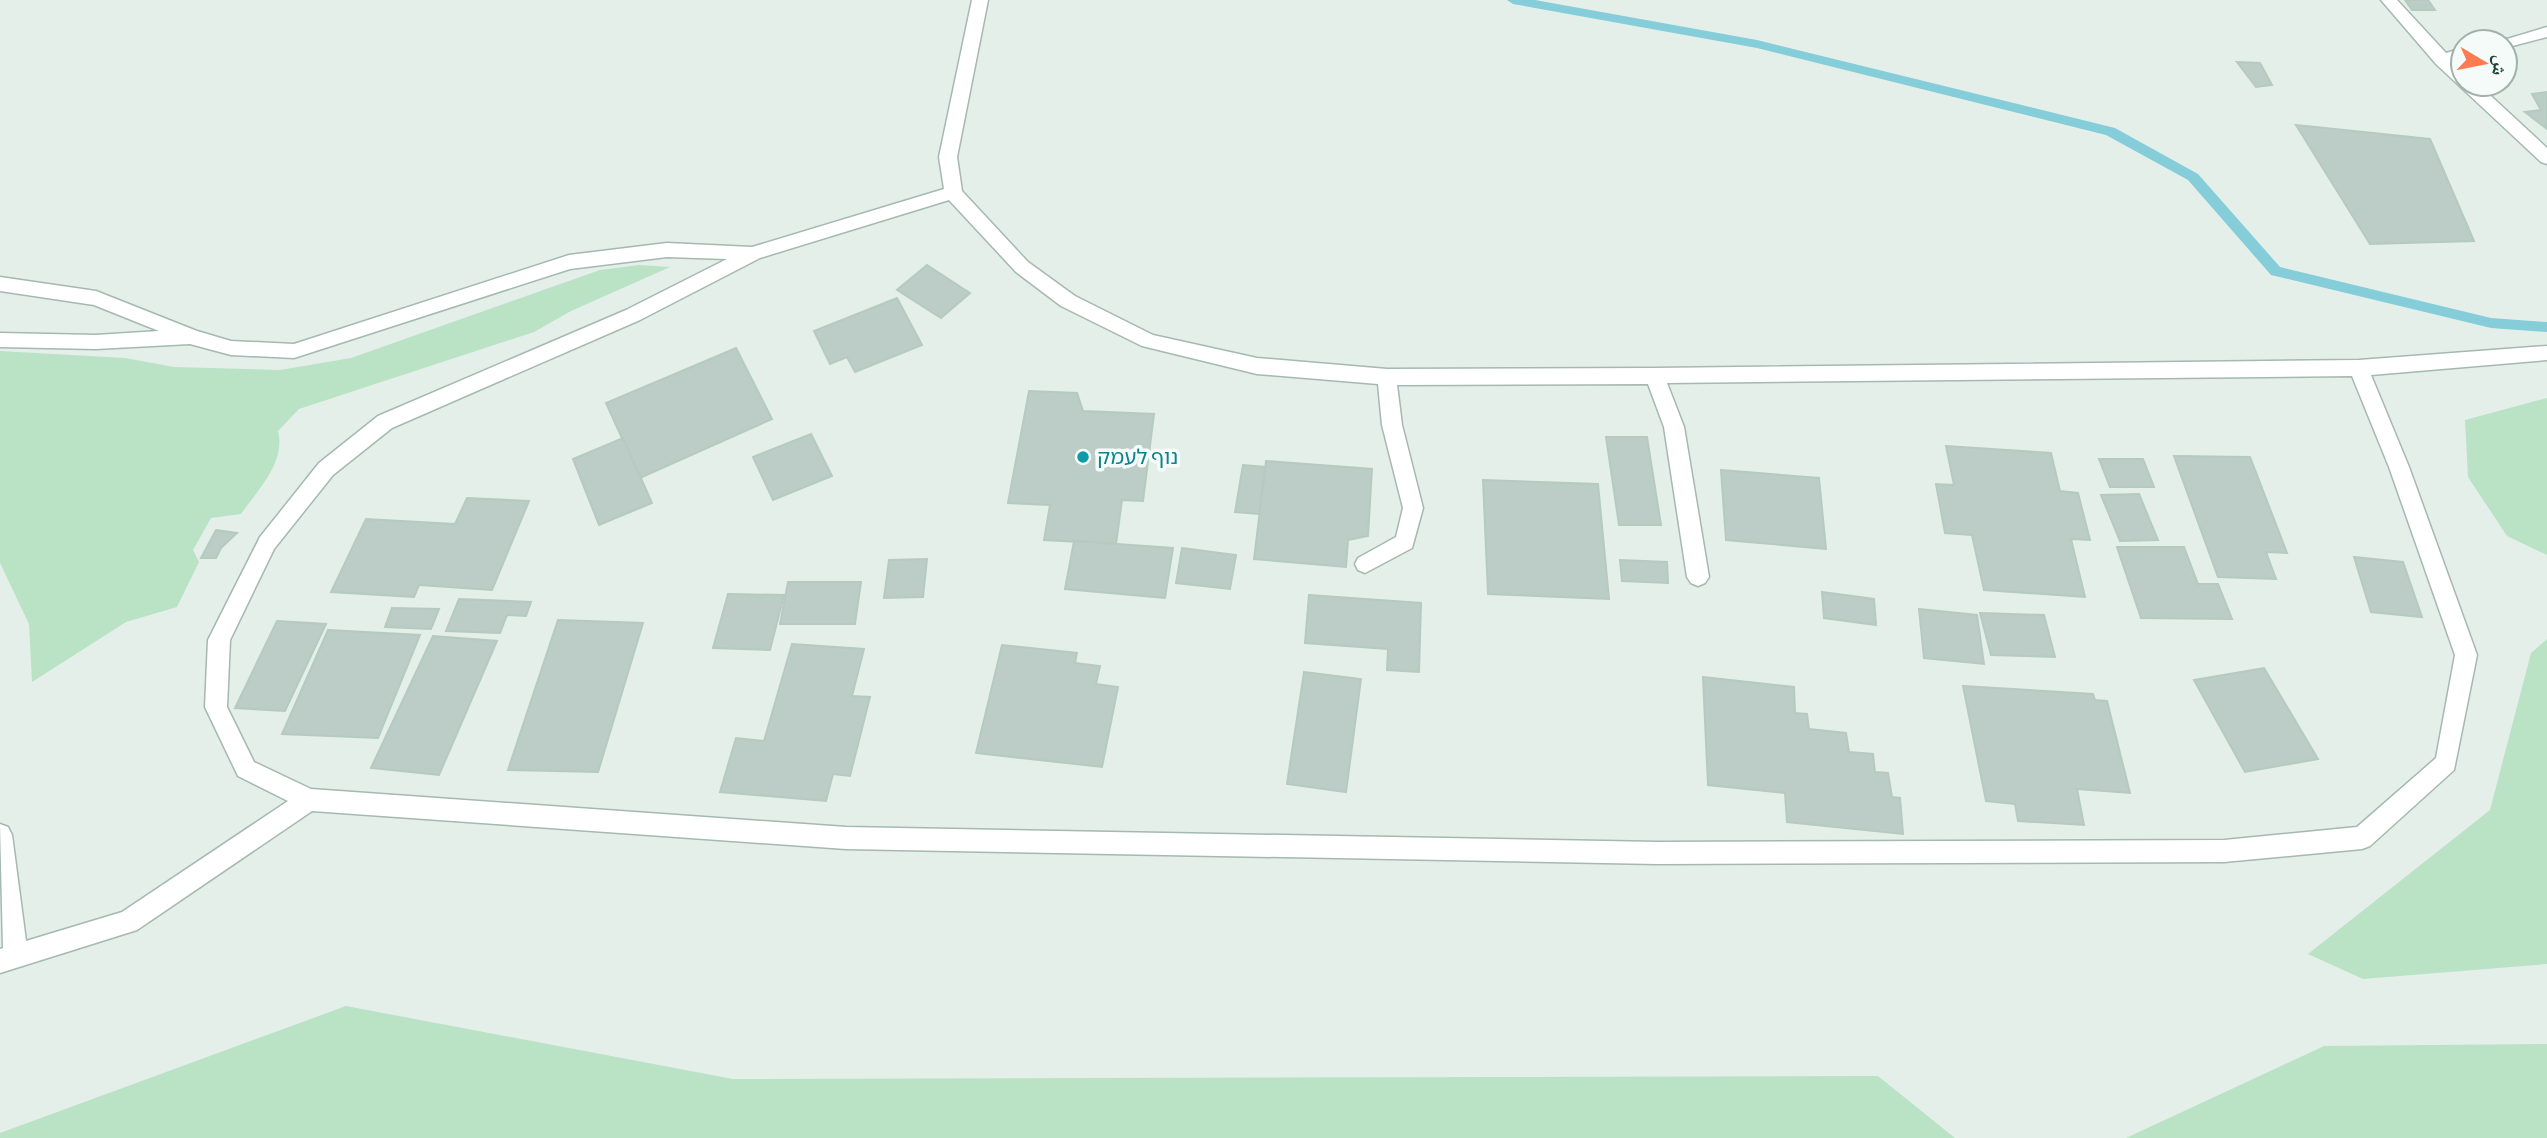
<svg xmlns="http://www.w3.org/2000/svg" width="2547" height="1138" viewBox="0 0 2547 1138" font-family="'Alegreya Sans','Noto Naskh Arabic','Noto Sans Hebrew',sans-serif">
	<rect width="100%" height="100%" fill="#e4efea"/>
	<!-- green -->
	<g fill="#bae2c5">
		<path d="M 639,265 L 670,267 L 571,311 L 534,332 L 299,409 L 278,431 C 286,462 258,490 241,514 L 211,518 L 193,550 L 199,562 L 177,607 L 126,622 L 32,682 L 29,624 L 0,563 L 0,351 L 125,358 L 174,367 L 280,370 L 351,358 L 600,270 Z"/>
		<path d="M 2547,398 L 2547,555 L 2507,536 L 2468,477 L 2465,420 Z"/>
		<path d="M 2547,639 L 2547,964 L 2363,979 L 2308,954 L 2490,810 L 2531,653 Z"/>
		<path d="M 346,1006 L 733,1079 L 1878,1076 L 1955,1138 L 0,1138 L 0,1133 Z"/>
		<path d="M 2547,1044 L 2547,1138 L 2126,1138 L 2324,1046 Z"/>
	</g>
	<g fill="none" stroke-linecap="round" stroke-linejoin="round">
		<!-- stream -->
		<path fill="#86cdda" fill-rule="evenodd" d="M 1507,0 L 1535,0 L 1757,40 L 2115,128 L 2198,174 L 2280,267 L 2491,318 L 2547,322 L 2547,332 L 2491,328 L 2271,275 L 2188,180 L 2106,135 L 1757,48 L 1513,4 Z"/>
	</g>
	<!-- building -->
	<g fill="#bbcdc6" stroke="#b5cac1" stroke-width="2">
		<path d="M 2405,0 L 2428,0 L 2435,10 L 2412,10 Z"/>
		<path d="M 2237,62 L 2260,63 L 2272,85 L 2256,87 Z"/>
		<path d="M 2547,92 L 2547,129 L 2525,112 L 2541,110 L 2532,94 Z"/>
		<path d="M 2296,125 L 2430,139 L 2474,241 L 2370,244 Z"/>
		<path d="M 927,265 L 970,293 L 941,318 L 897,290 Z"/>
		<path d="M 897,298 L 922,345 L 855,372 L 847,357 L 830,364 L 814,331 Z"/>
		<path d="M 736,348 L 772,419 L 640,478 L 606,403 Z"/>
		<path d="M 1029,391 L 1077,393 L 1083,411 L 1154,414 L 1143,501 L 1122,500 L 1116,544 L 1044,540 L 1050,505 L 1008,503 Z"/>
		<path d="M 811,434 L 832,476 L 773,500 L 753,457 Z"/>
		<path d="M 1606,437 L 1647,437 L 1661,525 L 1619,525 Z"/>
		<path d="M 623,438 L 652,503 L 599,525 L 573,459 Z"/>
		<path d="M 1946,446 L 2051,453 L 2060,491 L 2078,493 L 2090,540 L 2071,539 L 2085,597 L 1984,590 L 1972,535 L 1945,533 L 1936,484 L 1954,485 Z"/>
		<path d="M 2174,456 L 2250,457 L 2287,553 L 2266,552 L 2276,579 L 2218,577 Z"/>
		<path d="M 2099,459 L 2143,459 L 2154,487 L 2110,487 Z"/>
		<path d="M 1266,461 L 1372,469 L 1368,536 L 1348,540 L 1346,567 L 1254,559 Z"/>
		<path d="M 1243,465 L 1265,467 L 1259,514 L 1235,512 Z"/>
		<path d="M 1721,470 L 1819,478 L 1826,549 L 1726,540 Z"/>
		<path d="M 1483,480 L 1598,484 L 1609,599 L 1488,594 Z"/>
		<path d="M 2139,494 L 2158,540 L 2120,541 L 2101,495 Z"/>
		<path d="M 467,498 L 529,501 L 492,590 L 419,585 L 414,597 L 331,592 L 366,519 L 455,524 Z"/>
		<path d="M 216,530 L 237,533 L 221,548 L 216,558 L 201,558 Z"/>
		<path d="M 1074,541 L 1173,548 L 1165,598 L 1065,589 Z"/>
		<path d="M 2117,547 L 2184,547 L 2198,584 L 2218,584 L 2232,619 L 2141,618 Z"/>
		<path d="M 1182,548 L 1236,555 L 1230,589 L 1176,583 Z"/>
		<path d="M 2354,557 L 2403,562 L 2422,617 L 2371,612 Z"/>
		<path d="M 927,559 L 923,597 L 884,598 L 889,560 Z"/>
		<path d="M 1620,560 L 1667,562 L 1668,583 L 1622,581 Z"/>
		<path d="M 788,582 L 861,582 L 855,624 L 780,624 Z"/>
		<path d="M 1822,592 L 1874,599 L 1876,625 L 1824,618 Z"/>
		<path d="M 728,594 L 784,595 L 770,650 L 713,648 Z"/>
		<path d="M 1309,595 L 1421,603 L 1419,672 L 1387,670 L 1388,649 L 1305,643 Z"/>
		<path d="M 459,599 L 531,602 L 526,616 L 507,615 L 500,633 L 446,631 Z"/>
		<path d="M 392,608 L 439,609 L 431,629 L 385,627 Z"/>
		<path d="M 1919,609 L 1977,615 L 1984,664 L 1924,658 Z"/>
		<path d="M 1980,613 L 2044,615 L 2055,657 L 1991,655 Z"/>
		<path d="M 558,620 L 643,623 L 598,772 L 508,770 Z"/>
		<path d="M 277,621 L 326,624 L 285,711 L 235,708 Z"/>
		<path d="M 328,630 L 420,635 L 378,738 L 282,734 Z"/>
		<path d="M 433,636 L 497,641 L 439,775 L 371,768 Z"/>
		<path d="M 792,644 L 864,649 L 852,696 L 870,697 L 850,776 L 833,774 L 826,801 L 720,792 L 736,738 L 764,741 Z"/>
		<path d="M 1002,645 L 1077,653 L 1075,663 L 1100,666 L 1096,684 L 1118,687 L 1102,767 L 976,753 Z"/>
		<path d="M 2264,668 L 2318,759 L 2245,772 L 2194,680 Z"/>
		<path d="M 1304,672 L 1361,679 L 1346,792 L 1287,784 Z"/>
		<path d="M 1703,677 L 1794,687 L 1795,713 L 1807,714 L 1809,729 L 1846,733 L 1849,752 L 1873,754 L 1875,772 L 1888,773 L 1892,797 L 1900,798 L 1903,834 L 1787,822 L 1785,793 L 1708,785 Z"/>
		<path d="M 1963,686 L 2093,694 L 2095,700 L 2107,701 L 2130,793 L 2077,789 L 2084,825 L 2018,821 L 2015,804 L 1986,801 Z"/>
	</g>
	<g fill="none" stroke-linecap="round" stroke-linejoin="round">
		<defs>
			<g id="minor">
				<path d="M 972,0 L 988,0 L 957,157 L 962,191 L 1028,262 L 1075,296 L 1153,335 L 1257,358 L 1387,369 L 1655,368 L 2359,360 L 2547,346 L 2547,360 L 2371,375 L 2409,467 L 2477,655 L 2454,770 L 2370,846 L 2362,849 L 2224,862 L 1657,864 L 846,849 L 312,811 L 137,930 L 0,973 L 0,949 L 3,948 L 0,824 L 8,827 L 12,835 L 26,941 L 122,912 L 288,801 L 238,776 L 205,707 L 208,640 L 260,537 L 319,463 L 378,416 L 626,310 L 727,259 L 667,257 L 570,269 L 294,358 L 231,355 L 190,344 L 96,349 L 0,347 L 0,333 L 96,335 L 159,331 L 94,305 L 0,291 L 0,277 L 96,291 L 197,331 L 231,341 L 294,344 L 569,255 L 667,243 L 752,247 L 944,189 L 939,157 ZM 949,200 L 1016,272 L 1061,306 L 1142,346 L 1257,374 L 1378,384 L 1382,425 L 1403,508 L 1396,537 L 1358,558 L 1355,564 L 1358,570 L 1365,573 L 1412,548 L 1423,508 L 1402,425 L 1397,385 L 1648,384 L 1664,427 L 1687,577 L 1691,583 L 1698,586 L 1705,583 L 1709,577 L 1684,427 L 1667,383 L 2352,376 L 2389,467 L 2455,655 L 2436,758 L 2357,827 L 2224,840 L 1657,842 L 846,827 L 311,789 L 254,762 L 227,707 L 230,640 L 274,549 L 333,475 L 392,428 L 640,320 L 760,258 Z"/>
				<path d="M 2381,0 L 2397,0 L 2446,53 L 2463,48 L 2463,60 L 2455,62 L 2463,70 L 2463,84 L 2478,84 L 2547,148 L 2547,164 L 2541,162 L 2436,64 Z"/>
				<path d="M 2547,27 L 2547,37 L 2505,48 L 2505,42 L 2497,42 Z"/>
			</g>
		</defs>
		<!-- minor casing -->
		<use href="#minor" stroke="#a5b8b2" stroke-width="3"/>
		<!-- minor -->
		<use href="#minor" fill="#fff" fill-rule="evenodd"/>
	</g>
	<!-- markers -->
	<circle fill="#0f9aa8" stroke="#f5fbf8" stroke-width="2.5" cx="1083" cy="457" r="7"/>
	<g text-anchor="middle" stroke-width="7" stroke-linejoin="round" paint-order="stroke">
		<!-- culture labels -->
		<g font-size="21" fill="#0d838f" stroke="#f5fbf8" text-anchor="start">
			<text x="1097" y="464">נוף לעמק</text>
		</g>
	</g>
	<!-- north arrow -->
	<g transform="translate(2484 63) rotate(100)"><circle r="33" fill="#f5fbf8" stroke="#a0b1ac" stroke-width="2"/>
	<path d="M0-5L12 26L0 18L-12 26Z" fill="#ff7c52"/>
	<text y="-10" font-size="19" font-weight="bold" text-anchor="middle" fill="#20433a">ش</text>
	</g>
</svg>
